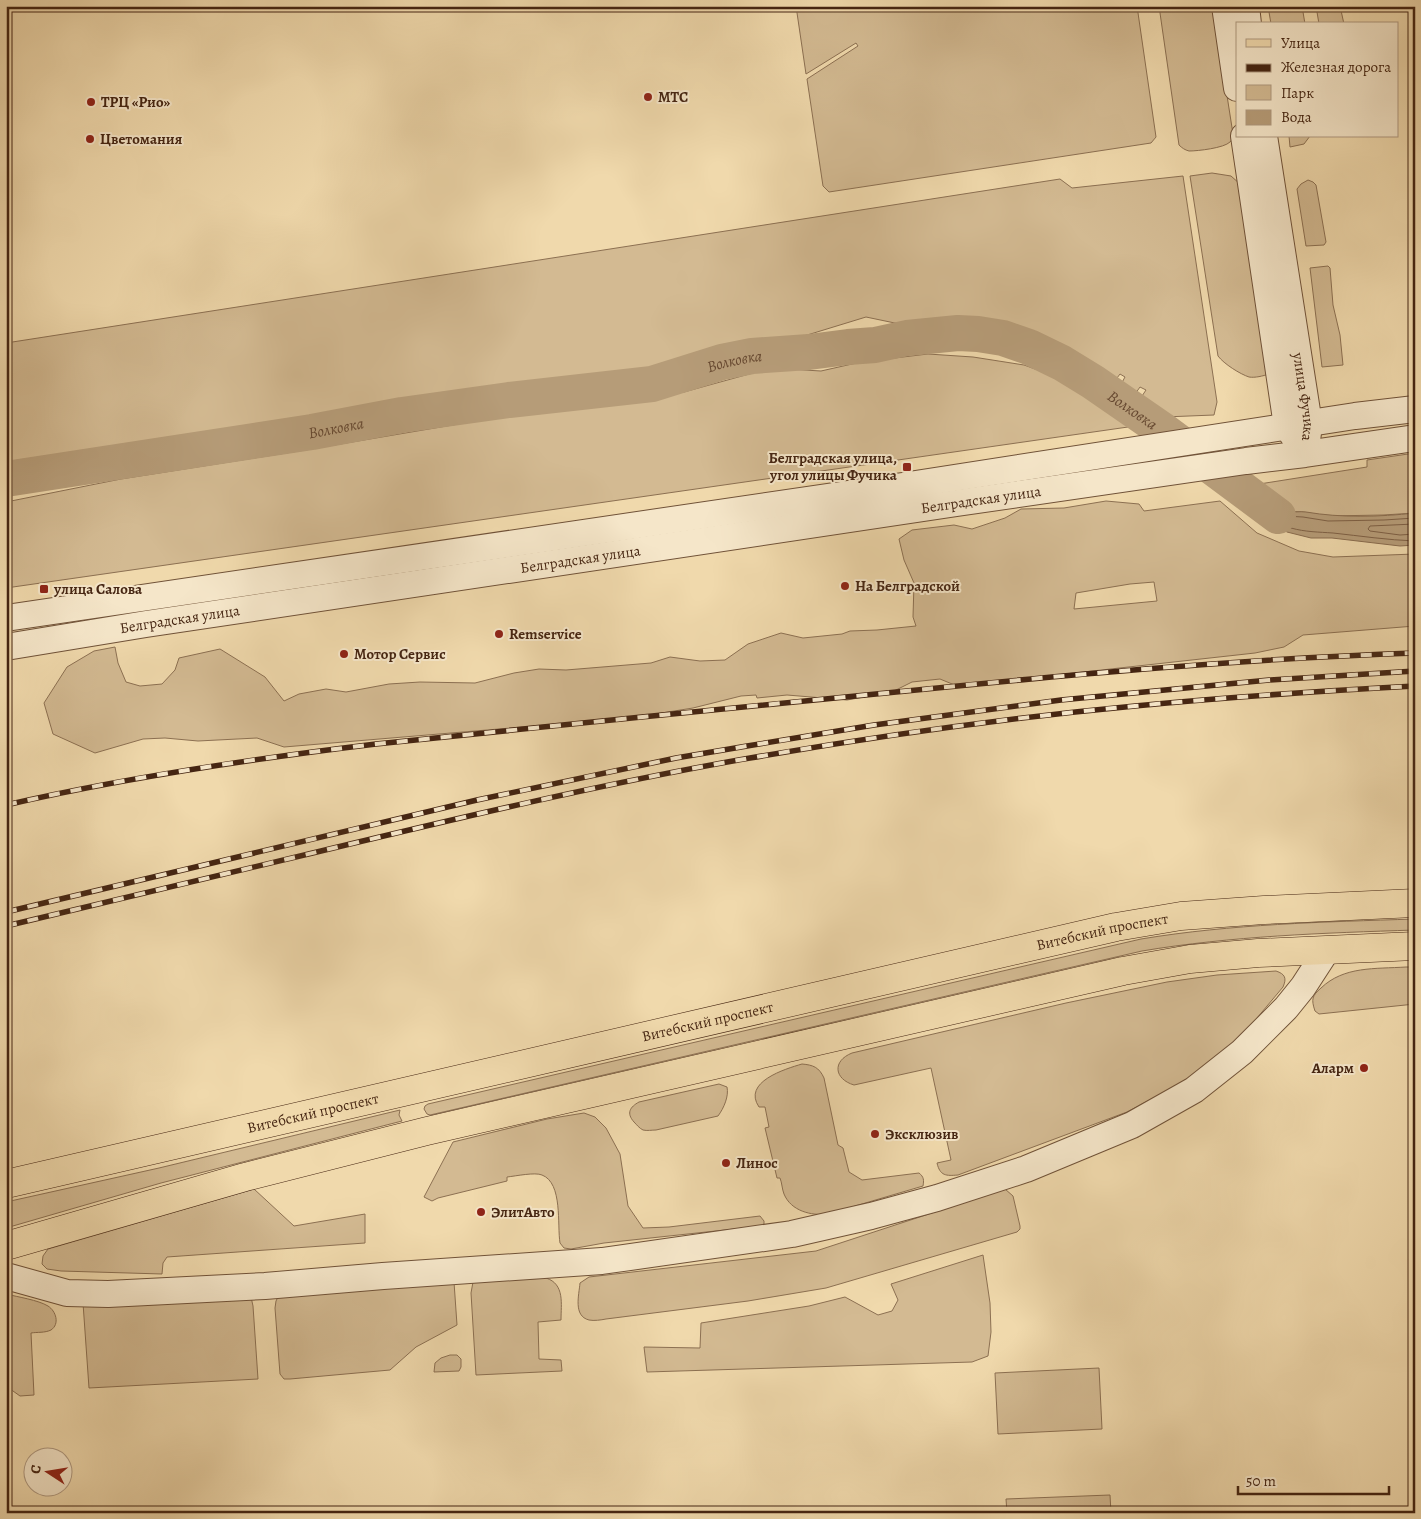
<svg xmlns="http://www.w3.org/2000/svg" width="1421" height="1519" viewBox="0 0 1421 1519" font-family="Alegreya,serif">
	<rect width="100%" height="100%" fill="#f0d9ac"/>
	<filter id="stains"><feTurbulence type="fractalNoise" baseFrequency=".004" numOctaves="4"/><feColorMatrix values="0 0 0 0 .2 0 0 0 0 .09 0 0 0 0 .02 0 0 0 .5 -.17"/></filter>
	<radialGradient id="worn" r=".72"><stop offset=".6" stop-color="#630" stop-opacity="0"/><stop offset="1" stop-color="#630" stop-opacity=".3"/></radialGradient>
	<!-- green -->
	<g fill="#d3ba92" stroke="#8c7052" fill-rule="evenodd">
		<path d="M 796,6 L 1137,6 L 1156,137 L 1151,143 L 829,192 L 823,186 L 807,79 L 858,46 L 856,43 L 806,74 Z"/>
		<path d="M 1159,6 L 1213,6 L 1233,134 C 1232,137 1233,139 1230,142 C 1224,148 1198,151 1189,151 C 1185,150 1182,148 1179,145 Z"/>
		<path d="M 1268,6 L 1302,6 L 1305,24 L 1271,24 Z"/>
		<path d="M 1316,6 L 1340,6 L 1344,24 L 1319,24 Z"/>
		<path d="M 1289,136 L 1310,136 L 1304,144 L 1290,147 Z"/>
		<path d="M 1212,173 L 1231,176 L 1240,184 L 1269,374 C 1263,376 1255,378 1249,377 C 1240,374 1224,364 1218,356 L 1190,176 Z"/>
		<path d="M 1183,176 L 1217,402 L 1214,415 L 1164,417 L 1140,399 L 1146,390 L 1140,387 L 1133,397 L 1124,390 L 1124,388 L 1120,386 L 1125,377 L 1120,374 L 1114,382 L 1070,351 L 1054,343 L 1027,332 L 1004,327 L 978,323 L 954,323 L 914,327 L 866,317 L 804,336 L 727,346 L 688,356 L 652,371 L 563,379 L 6,462 L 6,343 L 1060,179 L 1072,188 Z"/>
		<path d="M 1308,180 L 1313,182 L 1316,185 L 1326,242 L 1324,245 L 1306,246 L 1297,189 L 1301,184 Z"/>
		<path d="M 1328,266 L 1330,268 L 1333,305 L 1340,335 L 1343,365 L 1322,367 L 1310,268 Z"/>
		<path d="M 928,354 L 973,357 L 1024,365 L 1049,374 L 1070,382 L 1135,426 L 6,588 L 6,502 L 121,479 L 299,451 L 618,397 L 684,392 L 771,368 L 821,371 L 861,362 Z"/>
		<path d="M 1415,453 L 1415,513 L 1383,515 L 1328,516 L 1303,512 L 1286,511 L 1266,497 L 1253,485 L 1367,467 L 1367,460 Z"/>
		<path d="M 1106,501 L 1139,504 L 1144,511 L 1220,501 L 1257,533 L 1299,551 L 1333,557 L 1415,554 L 1415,626 L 1303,635 L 1284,647 L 1255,653 L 957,686 L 940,679 L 912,682 L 892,692 L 847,700 L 787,695 L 757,698 L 756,695 L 741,696 L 693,708 L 630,718 L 284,747 L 257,738 L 198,741 L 165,738 L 143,739 L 95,753 L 53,734 L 44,703 L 67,667 L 94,651 L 115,647 L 118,663 L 126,682 L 140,686 L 162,684 L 175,670 L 179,658 L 220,649 L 265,677 L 284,701 L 299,694 L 326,689 L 346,692 L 389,684 L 420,682 L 475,683 L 514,673 L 539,669 L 566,670 L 651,663 L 670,657 L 700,661 L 725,660 L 748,644 L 781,633 L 803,638 L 842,634 L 850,631 L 877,630 L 916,626 L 913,617 L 914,583 L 904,560 L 899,539 L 912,530 L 954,525 L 972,529 L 1005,518 L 1021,509 L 1064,508 ZM 1154,582 L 1157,601 L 1074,609 L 1076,593 L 1130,584 Z"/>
		<path d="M 1415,919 L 1415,930 C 1323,933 1232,936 1142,951 L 430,1115 L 427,1114 L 424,1109 L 425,1106 L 428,1104 L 1141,939 C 1232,924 1323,922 1415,919 Z"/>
		<path d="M 1406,967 L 1415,967 L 1415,1004 L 1319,1014 L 1315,1011 C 1311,999 1312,996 1321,988 C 1344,966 1375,969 1406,967 Z"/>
		<path d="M 1276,971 C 1285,974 1287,978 1283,987 L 1241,1037 L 1195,1074 L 1170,1089 L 1127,1112 L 958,1175 C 946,1176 940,1176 937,1163 L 951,1160 L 931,1068 L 854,1085 C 834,1079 832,1061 852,1053 L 1066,1003 L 1167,982 L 1217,975 Z"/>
		<path d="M 802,1064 C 813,1065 819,1067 824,1078 L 838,1145 L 843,1148 L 849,1172 L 862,1180 L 919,1173 C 924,1177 924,1180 923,1186 L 828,1214 C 811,1216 791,1211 784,1194 C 782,1189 782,1183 780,1178 L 777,1178 L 765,1128 L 769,1127 L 765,1107 L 759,1107 C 742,1082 785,1069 802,1064 Z"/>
		<path d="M 719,1084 L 727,1087 C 729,1096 724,1108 718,1116 L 656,1130 C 652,1130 647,1131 643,1130 C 639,1128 637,1125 634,1122 C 626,1113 630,1107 639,1102 Z"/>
		<path d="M 400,1110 L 399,1115 L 402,1121 L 161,1183 L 6,1228 L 6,1202 L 159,1168 Z"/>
		<path d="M 584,1113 L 595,1117 L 606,1128 L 620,1154 L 628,1206 L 643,1228 L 669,1227 L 760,1216 L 764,1221 L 764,1224 L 762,1226 L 604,1243 L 571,1249 L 564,1248 L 560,1243 C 557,1225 563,1183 542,1175 C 535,1172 516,1176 507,1177 L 507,1181 L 438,1198 L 432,1201 L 424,1197 L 453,1142 L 547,1119 Z"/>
		<path d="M 254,1189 L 294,1226 L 365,1214 L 365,1243 L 167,1257 L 163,1263 L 162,1274 L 61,1271 L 47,1269 L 42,1264 L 43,1256 L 48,1249 Z"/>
		<path d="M 1005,1189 L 1013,1196 L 1020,1226 L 1020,1229 L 1017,1232 L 826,1288 L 748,1301 L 606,1319 C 601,1320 594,1321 589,1320 C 573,1316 579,1295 580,1283 L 589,1277 L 816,1251 Z"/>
		<path d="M 983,1255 L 990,1303 L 991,1332 L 988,1356 L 972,1362 L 647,1372 L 644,1347 L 700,1348 L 701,1323 L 809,1306 L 845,1297 L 878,1315 L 892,1311 L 898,1300 L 891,1284 Z"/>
		<path d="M 546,1278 C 565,1284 561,1304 561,1320 L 538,1322 L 539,1359 L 561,1360 L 562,1371 L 476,1375 L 471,1293 L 473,1282 Z"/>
		<path d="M 454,1282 L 457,1325 L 416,1347 L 390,1370 L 290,1379 L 284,1379 L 280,1374 L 275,1308 L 276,1301 L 278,1297 Z"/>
		<path d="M 6,1294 C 18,1297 38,1300 48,1306 C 56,1311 60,1324 51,1330 C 45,1333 37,1332 31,1333 L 34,1395 L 20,1396 L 6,1386 Z"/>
		<path d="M 251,1297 L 253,1306 L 258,1379 L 89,1388 L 83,1303 Z"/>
		<path d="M 450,1355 L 457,1355 L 461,1359 L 461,1367 L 459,1371 L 434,1372 L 435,1363 L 441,1358 Z"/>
		<path d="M 1099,1368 L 1102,1429 L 998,1434 L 995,1373 Z"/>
		<path d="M 1110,1495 L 1111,1513 L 1007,1513 L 1006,1499 Z"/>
	</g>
	<!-- water -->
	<path fill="#b69c78" stroke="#896c4f" d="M 1253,485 C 1261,492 1275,508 1286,511 C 1292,513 1300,511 1306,512 C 1341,518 1379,517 1415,513 L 1415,545 L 1400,546 L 1332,538 L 1311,538 L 1287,532 L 1259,515 L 1228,492 L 1231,488 Z"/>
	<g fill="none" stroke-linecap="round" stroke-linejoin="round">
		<!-- shore -->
		<g stroke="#7e6045" stroke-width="1">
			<path d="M 1415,518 L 1384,520 L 1328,521 L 1303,517 L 1285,516 L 1263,501 L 1252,490 L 1243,491 L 1241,493 L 1242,496 C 1255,505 1276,522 1291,528 C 1305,532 1319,532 1333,533 C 1361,536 1387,540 1415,541"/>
			<path d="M 1415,524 L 1370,526 L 1368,529 L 1370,531 L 1400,535 L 1415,534"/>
		</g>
		<!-- river -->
		<path stroke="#b69c78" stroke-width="36" id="s1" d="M 6,479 L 312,432 L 402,415 L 509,400 L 652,384 L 722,362 L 752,356 L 809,352 L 848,347 L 875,345 L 907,338 L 958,333 L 978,334 L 1003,338 L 1029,347 L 1062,363 L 1093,382 L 1161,429 L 1278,516"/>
		<defs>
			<g id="minor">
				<path d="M 1225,6 L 1237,88"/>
				<path d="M 1246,6 L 1248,24"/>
				<path d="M 1244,136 L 1287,426 L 1296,440"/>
				<path id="s2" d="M 1264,136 L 1309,424 L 1307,441"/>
				<path d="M 6,618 L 909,485 L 1355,416 L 1415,409"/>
				<path id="s3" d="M 6,647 L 146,624 L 957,503 L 1246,461 L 1305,454 L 1415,438"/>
				<path d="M 6,1276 L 67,1293 L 108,1294 L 265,1286 L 383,1276 L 602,1261 L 792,1234 L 871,1216 L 937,1198 L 1026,1169 L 1132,1125 L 1194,1090 L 1242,1052 L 1286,1008 L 1303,987 L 1327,950"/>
			</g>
			<g id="major">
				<path id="s4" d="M 6,1184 L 1116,927 L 1181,916 L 1264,910 L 1415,903"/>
				<path d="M 6,1246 L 245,1177 L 427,1131 L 1123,971 L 1190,959 L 1258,953 L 1415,946"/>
			</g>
		</defs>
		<!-- minor casing -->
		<use href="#minor" stroke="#705238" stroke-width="28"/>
		<!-- major casing -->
		<use href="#major" stroke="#452512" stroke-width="29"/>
		<!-- minor -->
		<use href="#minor" stroke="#f5e6c9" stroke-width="26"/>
		<!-- major -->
		<use href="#major" stroke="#f0d9ac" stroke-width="28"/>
		<defs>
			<g id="rail">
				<path d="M 6,805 C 128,777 251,759 376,744 C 543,727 709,710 876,694 C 1055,676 1235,659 1415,653"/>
				<path d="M 6,912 L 477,800 L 676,758 L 747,746 L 874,725 L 1061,700 L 1269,680 L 1415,671"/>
				<path d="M 6,926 C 111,901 216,876 321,851 C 463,817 606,783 750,758 C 878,736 1006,718 1135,706 C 1228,697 1321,691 1415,686"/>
			</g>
		</defs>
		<!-- rail casing -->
		<use href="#rail" stroke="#452512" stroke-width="5.5"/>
		<!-- rail -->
		<use href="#rail" stroke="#f5e6c9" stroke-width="4" stroke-dasharray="11" stroke-linecap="butt"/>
	</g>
	<!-- markers -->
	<g fill="#8f2418" stroke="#f5e6c9" stroke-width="2">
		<circle cx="648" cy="97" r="5"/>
		<circle cx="91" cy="102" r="5"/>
		<circle cx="90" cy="139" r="5"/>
		<rect x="902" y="462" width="10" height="10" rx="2.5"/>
		<circle cx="845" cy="586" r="5"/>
		<rect x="39" y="584" width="10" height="10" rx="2.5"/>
		<circle cx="499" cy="634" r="5"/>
		<circle cx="344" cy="654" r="5"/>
		<circle cx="1364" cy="1068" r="5"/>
		<circle cx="875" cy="1134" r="5"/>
		<circle cx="726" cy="1163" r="5"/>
		<circle cx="481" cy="1212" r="5"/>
	</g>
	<g text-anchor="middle" stroke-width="4" stroke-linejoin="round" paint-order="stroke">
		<!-- poi labels -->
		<g font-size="15" font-weight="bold" fill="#452512" stroke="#f5e6c9" text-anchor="start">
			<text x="658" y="102">МТС</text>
			<text x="101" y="107">ТРЦ «Рио»</text>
			<text x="100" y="144">Цветомания</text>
			<text x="897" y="463" text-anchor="end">Белградская улица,<tspan x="897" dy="17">угол улицы Фучика</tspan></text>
			<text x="855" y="591">На Белградской</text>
			<text x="54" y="594">улица Салова</text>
			<text x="509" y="639">Remservice</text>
			<text x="354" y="659">Мотор Сервис</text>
			<text x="1354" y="1073" text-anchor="end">Аларм</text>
			<text x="885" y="1139">Эксклюзив</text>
			<text x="736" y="1168">Линос</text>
			<text x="491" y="1217">ЭлитАвто</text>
		</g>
		<!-- street labels -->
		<g font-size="15" fill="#452512" stroke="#f5e6c9">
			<text dy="5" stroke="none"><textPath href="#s2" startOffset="264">улица Фучика</textPath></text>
			<text dy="5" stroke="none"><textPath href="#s3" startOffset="986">Белградская улица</textPath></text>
			<text dy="5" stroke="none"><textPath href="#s3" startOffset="581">Белградская улица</textPath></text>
			<text dy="5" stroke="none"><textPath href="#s3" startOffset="176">Белградская улица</textPath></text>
			<text dy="5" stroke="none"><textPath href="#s4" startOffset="1125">Витебский проспект</textPath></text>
			<text dy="5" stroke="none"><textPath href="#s4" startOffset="720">Витебский проспект</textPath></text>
			<text dy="5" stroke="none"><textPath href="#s4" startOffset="315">Витебский проспект</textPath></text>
		</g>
		<!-- water labels -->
		<g font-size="16" font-style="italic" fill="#674931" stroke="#f5e6c9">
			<text dy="6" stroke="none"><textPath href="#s1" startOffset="739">Волковка</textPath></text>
			<text dy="6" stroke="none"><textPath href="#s1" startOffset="1159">Волковка</textPath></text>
			<text dy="6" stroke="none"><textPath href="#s1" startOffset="334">Волковка</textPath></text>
		</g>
	</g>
	<!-- margin -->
	<rect width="1421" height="1519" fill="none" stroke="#f0d9ac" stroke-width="25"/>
	<rect x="8" y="8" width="1406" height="1504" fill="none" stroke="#452512" stroke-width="2.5"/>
	<rect x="12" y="12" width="1396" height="1494" fill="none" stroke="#452512"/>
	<!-- legend -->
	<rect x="1236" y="22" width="162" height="115" fill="#f5e6c9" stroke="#af9980"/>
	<rect x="1246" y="39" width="25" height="8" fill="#f0d9ac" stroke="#af9980"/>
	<text x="1281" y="48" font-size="15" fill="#452512">Улица</text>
	<rect x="1246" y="64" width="25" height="8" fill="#452512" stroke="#af9980"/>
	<text x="1281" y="72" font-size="15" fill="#452512">Железная дорога</text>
	<rect x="1246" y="85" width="25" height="15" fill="#d3ba92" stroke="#af9980"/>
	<text x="1281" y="98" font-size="15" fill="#452512">Парк</text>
	<rect x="1246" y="110" width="25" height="15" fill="#b69c78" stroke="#af9980"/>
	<text x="1281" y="122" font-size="15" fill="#452512">Вода</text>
	<!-- north arrow -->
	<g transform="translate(48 1472) rotate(282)"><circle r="24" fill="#f5e6c9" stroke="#af9980"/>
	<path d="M0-4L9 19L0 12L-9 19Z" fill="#8f2418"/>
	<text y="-8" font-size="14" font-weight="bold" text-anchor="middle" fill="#452512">С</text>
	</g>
	<!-- scale -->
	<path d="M1238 1486v8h151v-8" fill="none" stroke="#452512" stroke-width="2.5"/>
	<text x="1246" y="1486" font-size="15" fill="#452512" stroke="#f5e6c9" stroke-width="4" paint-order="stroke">50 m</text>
	<rect width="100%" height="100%" filter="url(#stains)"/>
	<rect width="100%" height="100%" fill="url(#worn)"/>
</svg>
